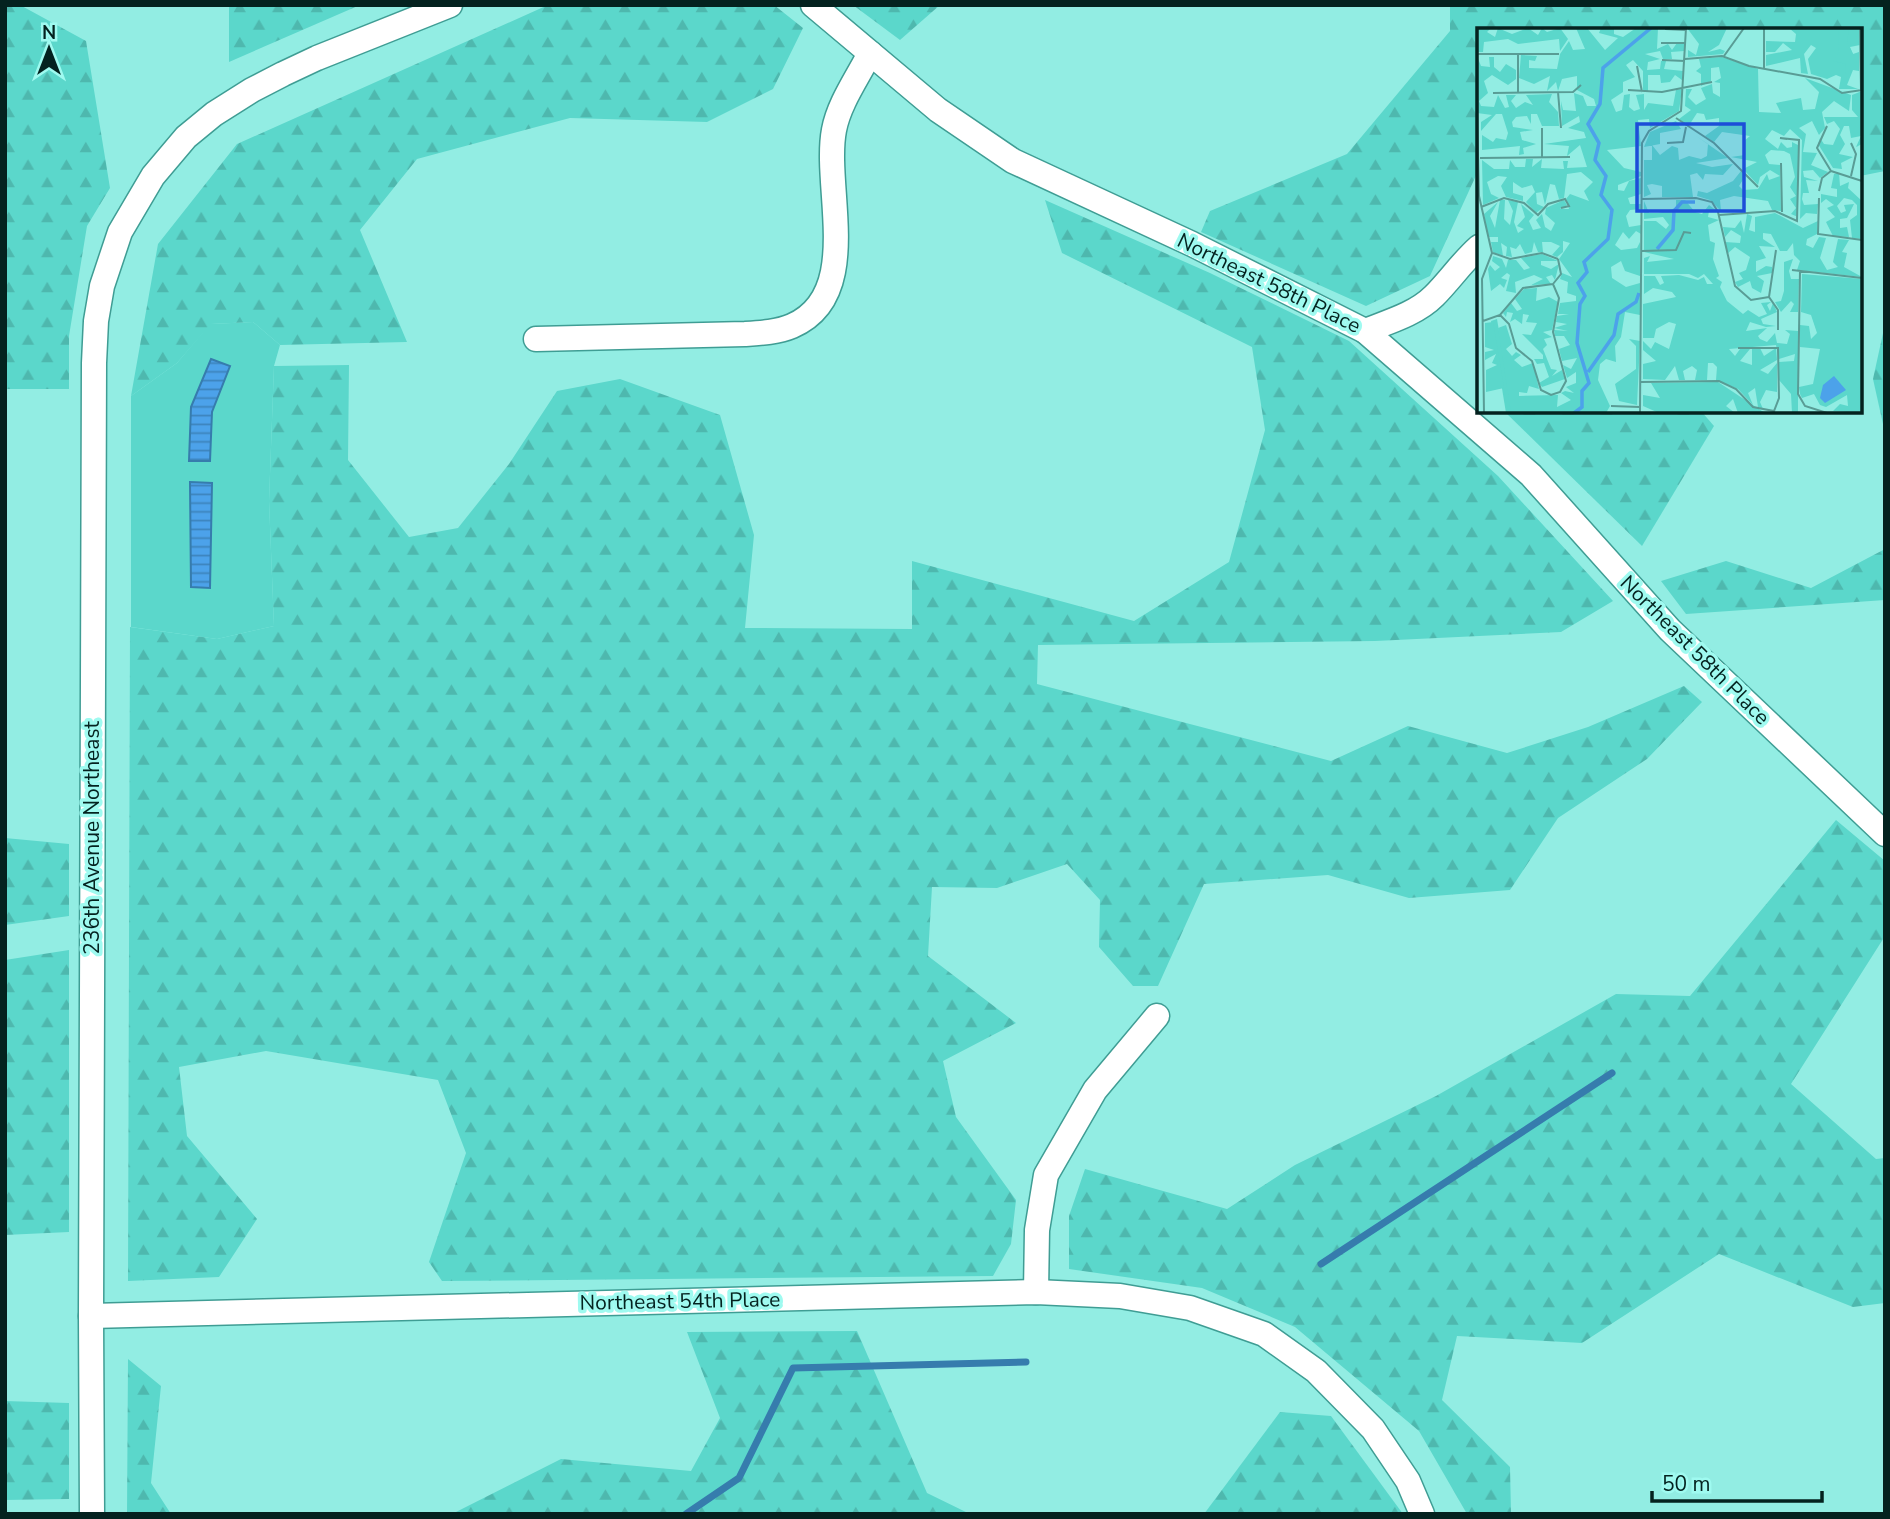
<svg xmlns="http://www.w3.org/2000/svg" width="1890" height="1519" viewBox="0 0 1890 1519" font-family="'Nunito Sans',sans-serif">
	<defs>
		<pattern id="forest-firs" width="22" height="20" patternUnits="userSpaceOnUse" patternTransform="scale(1.75)"><rect width="22" height="20" fill="#5bd7cb"/><path d="M5 1l3.5 6h-7zM16 11l3.5 6h-7z" fill="#4eb8ae"/></pattern>
		<pattern id="water-rules" width="6" height="5" patternUnits="userSpaceOnUse" patternTransform="scale(1.75)"><rect width="6" height="5" fill="#4ca2ea"/><path d="M0 2.5h6" fill="none" stroke="#3d84bd"/></pattern>
	</defs>
	<rect width="100%" height="100%" fill="#92ede3"/>
	<!-- grass -->
	<path fill="#5bd7cb" d="M 253,322 L 280,345 L 274,366 L 269,501 L 274,626 L 217,639 L 131,627 L 131,396 L 177,363 L 210,324 Z"/>
	<!-- forest -->
	<g fill="url(#forest-firs)">
		<path d="M 5,5 L 20,5 L 86,41 L 110,188 L 87,226 L 69,336 L 69,389 L 5,389 Z"/>
		<path d="M 229,5 L 360,5 L 229,62 Z"/>
		<path d="M 548,5 L 774,5 L 803,28 L 773,89 L 707,122 L 570,118 L 417,159 L 360,230 L 407,342 L 280,345 L 253,322 L 211,324 L 177,363 L 131,396 L 158,244 L 237,144 Z"/>
		<path d="M 853,5 L 940,5 L 900,40 Z"/>
		<path d="M 1450,5 L 1885,5 L 1885,171 L 1860,176 L 1860,30 L 1479,30 L 1479,169 L 1430,276 L 1366,306 L 1201,232 L 1210,211 L 1347,154 L 1450,31 Z"/>
		<path d="M 1045,200 L 1210,273 L 1349,341 L 1498,476 L 1613,601 L 1561,632 L 1375,641 L 1038,645 L 1037,684 L 1331,761 L 1408,726 L 1507,753 L 1588,727 L 1684,686 L 1702,702 L 1647,759 L 1558,818 L 1510,890 L 1409,898 L 1328,875 L 1204,884 L 1158,986 L 1133,986 L 1099,947 L 1100,900 L 1067,864 L 997,888 L 932,887 L 928,956 L 1016,1023 L 943,1061 L 956,1117 L 1016,1200 L 1011,1244 L 993,1276 L 442,1281 L 429,1262 L 466,1153 L 438,1080 L 266,1051 L 179,1067 L 187,1136 L 257,1219 L 219,1277 L 128,1281 L 130,627 L 217,639 L 274,626 L 269,501 L 274,366 L 349,365 L 348,460 L 409,537 L 458,528 L 509,464 L 557,391 L 620,379 L 720,415 L 754,535 L 745,628 L 912,629 L 912,561 L 1134,621 L 1229,562 L 1265,430 L 1252,347 L 1062,253 Z"/>
		<path d="M 1885,324 L 1885,433 L 1873,379 Z"/>
		<path d="M 1504,411 L 1701,411 L 1714,426 L 1642,546 Z"/>
		<path d="M 1885,549 L 1885,600 L 1686,614 L 1661,581 L 1726,561 L 1811,588 Z"/>
		<path d="M 1836,820 L 1885,861 L 1885,936 L 1791,1084 L 1876,1159 L 1885,1158 L 1885,1303 L 1853,1307 L 1719,1254 L 1582,1343 L 1457,1336 L 1442,1400 L 1510,1467 L 1511,1514 L 1467,1514 L 1419,1431 L 1295,1327 L 1202,1288 L 1069,1269 L 1069,1216 L 1085,1169 L 1227,1209 L 1295,1165 L 1436,1096 L 1616,994 L 1690,996 Z"/>
		<path d="M 5,838 L 69,844 L 69,916 L 5,925 Z"/>
		<path d="M 69,950 L 69,1232 L 5,1235 L 5,960 Z"/>
		<path d="M 857,1331 L 927,1493 L 970,1514 L 452,1514 L 561,1459 L 691,1471 L 720,1418 L 687,1332 Z"/>
		<path d="M 128,1359 L 161,1386 L 151,1483 L 171,1514 L 127,1514 Z"/>
		<path d="M 5,1401 L 69,1403 L 69,1499 L 5,1500 Z"/>
		<path d="M 1280,1412 L 1331,1416 L 1403,1514 L 1204,1514 Z"/>
	</g>
	<!-- water -->
	<g fill="url(#water-rules)" stroke="#367cad" stroke-width="2">
		<path d="M 211,359 L 230,366 L 212,412 L 210,461 L 189,461 L 191,407 Z"/>
		<path d="M 190,482 L 212,483 L 210,588 L 191,587 Z"/>
	</g>
	<g fill="none" stroke-linecap="round" stroke-linejoin="round">
		<!-- stream -->
		<g stroke="#367cad" stroke-width="7">
			<path d="M 1321,1264 L 1612,1073"/>
			<path d="M 686,1514 L 739,1478 L 793,1368 L 1026,1362"/>
		</g>
		<defs>
			<g id="minor">
				<path d="M 813,5 L 938,110 L 1013,161 L 1192,244 L 1365,331 L 1531,475 L 1670,630 L 1885,834"/>
				<path d="M 1365,331 C 1388,322 1416,314 1434,296 C 1450,280 1462,262 1479,247"/>
				<path d="M 536,339 L 745,334 C 761,333 778,332 792,326 C 864,295 823,188 834,130 C 839,103 858,77 870,53"/>
				<path d="M 1036,1292 L 1037,1230 L 1046,1175 L 1095,1090 L 1157,1016"/>
				<path d="M 91,1316 L 1036,1292 L 1120,1296 L 1190,1308 L 1264,1334 L 1316,1371 L 1373,1429 L 1408,1481 L 1422,1514"/>
				<path d="M 92,1514 L 91,1316 L 94,363 L 96,321 L 102,286 L 120,232 L 153,176 L 186,137 L 214,114 L 252,90 L 283,74 L 317,58 L 450,5"/>
			</g>
		</defs>
		<!-- minor casing -->
		<use href="#minor" stroke="#3f9d94" stroke-width="27"/>
		<!-- minor -->
		<use href="#minor" stroke="#fff" stroke-width="24"/>
	</g>
	<g text-anchor="middle" stroke-width="7" stroke-linejoin="round" paint-order="stroke">
		<!-- street labels -->
		<g font-size="21" fill="#04221f" stroke="#9ffaf0">
			<text transform="translate(1269 283) rotate(26)" y="7">Northeast 58th Place</text>
			<text transform="translate(1695 650) rotate(45)" y="7">Northeast 58th Place</text>
			<text transform="translate(92 838) rotate(-90)" y="7">236th Avenue Northeast</text>
			<text transform="translate(680 1301) rotate(-1)" y="7">Northeast 54th Place</text>
		</g>
	</g>
	<!-- overview -->
	<g transform="translate(1477 28)">
		<rect width="385" height="385" fill="#92ede3"/>
		<path d="M 20,291 L 35,380 L 34,385 L 29,385 L 14,293 Z" fill="#5bd7cb"/>
		<path d="M 1,0 L 14,0 L 10,4 L 18,9 L 21,0 L 35,6 L 51,0 L 61,7 L 65,0 L 70,4 L 83,0 L 91,11 L 83,23 L 82,11 L 41,16 L 31,11 L 7,14 L 6,24 L 0,24 ZM 99,0 L 110,0 L 128,22 L 141,10 L 122,5 L 124,0 L 137,0 L 137,6 L 146,9 L 159,0 L 181,0 L 180,21 L 191,16 L 195,22 L 200,15 L 208,16 L 207,23 L 194,24 L 195,31 L 186,31 L 183,23 L 168,26 L 183,31 L 171,34 L 170,42 L 183,41 L 184,33 L 189,33 L 187,41 L 206,43 L 205,52 L 198,47 L 193,54 L 184,55 L 183,47 L 171,47 L 171,63 L 166,63 L 166,43 L 156,32 L 149,37 L 158,49 L 146,54 L 146,64 L 134,72 L 139,84 L 145,82 L 147,67 L 153,66 L 152,79 L 157,83 L 163,81 L 159,67 L 167,66 L 167,82 L 171,75 L 196,78 L 199,62 L 205,61 L 202,83 L 173,100 L 172,91 L 161,92 L 164,118 L 130,122 L 147,140 L 164,144 L 164,148 L 141,157 L 141,162 L 147,163 L 152,153 L 164,150 L 164,166 L 151,170 L 153,176 L 164,176 L 164,181 L 153,182 L 149,188 L 152,199 L 164,197 L 164,206 L 159,203 L 152,211 L 146,204 L 138,217 L 144,222 L 160,220 L 163,214 L 163,248 L 148,243 L 144,233 L 134,239 L 135,250 L 149,259 L 163,255 L 163,287 L 148,284 L 144,309 L 138,318 L 139,334 L 129,331 L 123,336 L 121,352 L 133,378 L 129,385 L 34,385 L 21,300 L 29,297 L 35,316 L 29,321 L 35,328 L 39,324 L 44,327 L 37,332 L 45,339 L 56,335 L 62,361 L 52,358 L 50,365 L 42,364 L 42,368 L 81,367 L 80,379 L 94,372 L 84,365 L 88,363 L 97,365 L 89,359 L 99,355 L 99,344 L 90,350 L 86,337 L 94,341 L 100,330 L 85,333 L 82,321 L 93,317 L 87,308 L 78,308 L 77,302 L 91,303 L 77,300 L 90,296 L 79,294 L 80,288 L 92,286 L 81,286 L 83,275 L 99,273 L 99,268 L 90,265 L 91,254 L 83,251 L 85,245 L 95,249 L 82,231 L 93,215 L 86,213 L 86,224 L 80,229 L 75,227 L 83,218 L 74,214 L 65,214 L 66,224 L 61,224 L 57,214 L 55,224 L 48,226 L 43,216 L 39,221 L 33,219 L 35,229 L 29,228 L 30,219 L 24,215 L 26,228 L 16,224 L 14,214 L 21,214 L 21,209 L 11,209 L 7,186 L 21,174 L 13,188 L 18,200 L 23,172 L 28,172 L 27,191 L 33,197 L 36,183 L 31,172 L 41,174 L 37,194 L 41,205 L 47,201 L 40,198 L 48,189 L 44,176 L 57,187 L 52,193 L 56,202 L 64,200 L 59,192 L 65,186 L 68,199 L 74,203 L 78,195 L 68,186 L 69,180 L 87,172 L 90,177 L 83,181 L 92,181 L 89,171 L 93,166 L 112,173 L 107,163 L 116,154 L 104,144 L 90,146 L 87,170 L 82,171 L 78,157 L 73,156 L 68,177 L 65,164 L 59,165 L 60,176 L 67,179 L 59,185 L 49,174 L 58,164 L 55,157 L 45,160 L 36,154 L 36,165 L 46,168 L 46,173 L 29,169 L 24,158 L 30,149 L 21,148 L 10,154 L 14,166 L 22,170 L 6,177 L 5,132 L 17,141 L 32,141 L 33,132 L 38,139 L 48,139 L 49,131 L 56,131 L 55,139 L 65,131 L 64,140 L 87,141 L 86,133 L 91,133 L 90,140 L 110,139 L 103,117 L 90,128 L 92,118 L 67,116 L 109,110 L 107,104 L 91,100 L 103,94 L 102,88 L 85,98 L 84,73 L 86,82 L 99,83 L 97,65 L 106,68 L 110,78 L 119,78 L 117,71 L 100,62 L 100,48 L 85,51 L 81,63 L 79,54 L 70,63 L 73,48 L 57,56 L 42,50 L 44,27 L 60,28 L 58,33 L 52,32 L 52,40 L 80,41 L 83,26 L 92,13 L 96,22 L 108,21 ZM 210,0 L 250,0 L 242,17 L 231,24 L 243,21 L 248,23 L 246,26 L 211,29 L 211,22 L 219,27 L 222,16 ZM 312,0 L 382,0 L 383,17 L 373,19 L 376,26 L 382,24 L 382,43 L 376,42 L 370,57 L 381,61 L 362,61 L 364,49 L 359,47 L 350,51 L 334,46 L 331,31 L 339,20 L 334,17 L 327,26 L 331,46 L 324,45 L 323,30 L 289,38 L 289,27 L 315,22 L 306,15 L 298,24 L 289,24 L 289,13 L 318,14 L 319,6 ZM 0,28 L 4,38 L 13,39 L 12,29 L 17,29 L 17,39 L 23,44 L 29,36 L 39,42 L 39,51 L 31,57 L 15,47 L 7,53 L 11,65 L 2,73 L 4,78 L 17,79 L 21,67 L 28,80 L 32,79 L 29,67 L 39,67 L 34,73 L 39,80 L 48,74 L 56,77 L 49,67 L 75,66 L 72,74 L 81,84 L 82,98 L 65,98 L 60,86 L 54,86 L 54,96 L 50,88 L 39,89 L 35,94 L 36,99 L 56,102 L 43,104 L 45,112 L 59,116 L 46,120 L 47,126 L 42,127 L 43,118 L 5,122 L 5,107 L 16,114 L 19,110 L 29,112 L 31,105 L 25,86 L 19,86 L 4,103 L 4,94 L 15,87 L 0,85 ZM 245,29 L 281,41 L 282,84 L 304,85 L 299,75 L 324,70 L 326,82 L 338,81 L 342,64 L 328,50 L 374,67 L 372,83 L 357,73 L 345,84 L 348,100 L 342,107 L 335,93 L 322,100 L 329,106 L 326,124 L 340,125 L 334,137 L 351,144 L 343,150 L 336,142 L 326,143 L 327,149 L 341,153 L 329,152 L 332,165 L 326,165 L 325,171 L 327,177 L 341,176 L 340,186 L 329,185 L 323,191 L 325,112 L 313,101 L 307,108 L 295,102 L 288,111 L 301,121 L 304,114 L 310,120 L 315,119 L 315,114 L 321,117 L 321,189 L 314,186 L 319,180 L 313,171 L 319,168 L 313,159 L 318,149 L 313,126 L 307,123 L 294,122 L 288,127 L 292,136 L 303,137 L 304,183 L 295,182 L 291,173 L 257,168 L 243,172 L 244,183 L 233,172 L 220,168 L 221,163 L 230,165 L 256,153 L 264,143 L 269,147 L 262,158 L 266,162 L 281,161 L 290,146 L 292,152 L 303,148 L 293,142 L 283,149 L 281,157 L 266,141 L 280,134 L 254,129 L 268,127 L 267,113 L 273,108 L 245,104 L 237,114 L 228,108 L 242,98 L 242,90 L 229,92 L 227,86 L 220,85 L 211,99 L 202,91 L 214,82 L 208,78 L 209,61 L 215,61 L 211,69 L 219,77 L 229,71 L 224,60 L 235,56 L 236,65 L 243,69 L 243,55 L 237,54 L 244,50 L 242,39 L 234,40 L 234,53 L 224,58 L 224,46 L 219,43 L 224,39 L 222,31 ZM 385,63 L 385,116 L 379,119 L 384,108 L 374,110 L 372,98 L 367,98 L 363,107 L 368,116 L 362,126 L 376,129 L 364,135 L 365,141 L 356,140 L 341,116 L 343,110 L 347,116 L 356,117 L 363,101 L 357,93 L 350,96 L 347,89 L 381,89 L 375,82 L 375,67 ZM 199,93 L 204,101 L 183,105 L 183,116 L 167,119 L 173,104 ZM 219,108 L 251,130 L 219,135 L 235,139 L 256,136 L 246,147 L 228,146 L 226,152 L 220,145 L 213,147 L 216,169 L 185,169 L 185,158 L 175,156 L 170,157 L 174,166 L 167,169 L 167,132 L 175,132 L 175,117 L 183,127 L 195,118 L 201,120 L 202,132 L 212,128 L 224,131 L 230,128 L 231,116 ZM 362,145 L 363,158 L 372,154 L 371,160 L 385,173 L 385,211 L 375,210 L 373,192 L 380,187 L 380,177 L 375,172 L 367,170 L 360,178 L 364,185 L 369,183 L 367,177 L 377,176 L 370,190 L 363,191 L 363,200 L 370,199 L 372,209 L 356,208 L 349,194 L 358,189 L 350,180 L 357,177 L 349,171 L 344,175 L 344,166 L 360,169 L 360,161 L 354,160 L 357,146 ZM 199,172 L 208,172 L 218,184 L 225,186 L 232,177 L 240,183 L 232,183 L 231,189 L 242,192 L 231,197 L 233,213 L 238,215 L 236,231 L 242,248 L 239,250 L 245,254 L 243,259 L 250,273 L 266,286 L 271,282 L 282,289 L 290,286 L 284,275 L 294,274 L 290,277 L 293,283 L 296,275 L 300,284 L 284,291 L 286,296 L 299,298 L 289,299 L 273,294 L 269,303 L 290,300 L 281,308 L 283,311 L 290,314 L 298,305 L 300,315 L 310,316 L 313,306 L 308,302 L 321,303 L 321,385 L 315,385 L 314,366 L 302,352 L 302,334 L 317,333 L 318,326 L 302,331 L 299,317 L 252,321 L 258,328 L 263,321 L 273,321 L 263,333 L 275,337 L 275,321 L 283,320 L 287,328 L 299,320 L 300,332 L 283,342 L 291,346 L 300,335 L 300,364 L 289,362 L 283,374 L 286,381 L 281,379 L 278,360 L 271,365 L 276,377 L 261,361 L 239,352 L 240,339 L 236,335 L 231,335 L 230,352 L 218,352 L 220,342 L 215,338 L 206,343 L 208,352 L 202,352 L 198,338 L 188,352 L 166,351 L 166,336 L 179,333 L 166,322 L 166,313 L 174,321 L 178,314 L 192,321 L 199,296 L 192,294 L 179,301 L 177,310 L 166,310 L 166,276 L 199,269 L 195,264 L 176,260 L 167,266 L 167,248 L 178,248 L 183,257 L 187,255 L 184,248 L 202,247 L 221,252 L 227,249 L 230,256 L 236,256 L 227,246 L 221,250 L 212,246 L 167,246 L 167,230 L 173,228 L 170,234 L 197,231 L 167,224 L 167,193 L 179,193 L 189,201 L 192,197 L 186,189 L 167,191 L 167,173 L 172,185 L 181,185 L 199,180 ZM 298,185 L 326,200 L 341,193 L 340,206 L 330,211 L 329,217 L 336,220 L 342,209 L 349,210 L 343,230 L 350,242 L 361,239 L 356,234 L 361,211 L 372,212 L 365,224 L 370,225 L 367,239 L 385,249 L 320,242 L 323,233 L 317,227 L 316,215 L 310,223 L 303,223 L 294,206 L 286,205 L 286,211 L 298,219 L 282,218 L 289,230 L 279,233 L 279,244 L 289,238 L 295,239 L 295,245 L 280,248 L 287,253 L 284,265 L 275,260 L 273,253 L 261,259 L 258,254 L 266,251 L 262,245 L 269,242 L 273,229 L 258,219 L 250,226 L 248,214 L 263,215 L 264,208 L 254,202 L 248,209 L 246,199 L 258,200 L 264,192 L 267,205 L 270,186 L 275,188 L 272,202 L 278,204 L 278,189 ZM 65,226 L 81,233 L 64,233 L 64,237 L 74,241 L 82,236 L 78,252 L 75,247 L 69,249 L 74,256 L 54,257 L 66,251 L 57,247 L 38,254 L 39,265 L 29,263 L 33,247 L 30,245 L 24,250 L 30,252 L 27,260 L 23,256 L 14,263 L 11,241 L 13,237 L 18,243 L 23,239 L 15,233 L 16,228 L 25,231 L 29,240 L 31,232 L 39,232 L 47,242 L 53,240 L 44,230 ZM 316,231 L 312,243 L 314,251 L 322,251 L 321,284 L 313,284 L 317,276 L 314,273 L 304,284 L 298,274 L 304,273 L 307,263 L 307,234 ZM 325,246 L 385,251 L 385,385 L 356,383 L 363,376 L 371,378 L 370,367 L 349,379 L 343,377 L 337,366 L 325,370 L 323,366 L 322,359 L 336,356 L 343,321 L 323,319 L 323,297 L 332,298 L 334,311 L 340,305 L 334,287 L 324,284 ZM 60,260 L 59,273 L 72,269 L 81,274 L 75,302 L 66,304 L 75,309 L 67,311 L 70,317 L 66,321 L 74,341 L 80,342 L 75,348 L 85,342 L 88,351 L 65,359 L 62,355 L 72,349 L 67,335 L 60,336 L 57,331 L 66,331 L 66,327 L 45,306 L 54,307 L 60,295 L 49,294 L 52,287 L 46,286 L 45,296 L 38,291 L 33,294 L 36,285 L 30,284 L 29,289 L 26,285 L 34,275 L 40,283 L 45,281 L 38,271 L 47,261 ZM 16,294 L 27,360 L 9,364 L 9,342 L 20,337 L 15,335 L 19,326 L 8,332 L 8,324 L 17,322 L 8,319 L 8,295 ZM 152,311 L 163,313 L 160,377 L 142,373 L 138,356 L 159,341 L 159,318 ZM 241,354 L 288,385 L 261,385 L 256,371 L 249,378 L 258,385 L 182,385 L 166,378 L 166,367 L 183,370 L 174,355 Z" fill="#5bd7cb"/>
		<path d="M 372,0 L 370,14 L 380,34 L 368,46 L 369,36 L 356,33 L 362,24 L 361,2 Z" fill="#5bd7cb"/>
		<path d="M 357,348 L 369,362 L 348,375 L 343,370 L 346,357 Z" fill="#4ca2ea"/>
		<path fill="none" stroke="#4ca2ea" stroke-width="3.5" d="M 180,221 L 196,202 L 197,183 L 205,174 L 218,174M 111,344 L 137,307 L 141,286 L 159,274 L 162,265M 97,385 L 105,379 L 105,363 L 112,355 L 100,315 L 103,276 L 108,268 L 101,255 L 110,244 L 107,234 L 131,211 L 135,182 L 124,167 L 129,148 L 118,132 L 122,115 L 111,96 L 123,76 L 126,40 L 174,0"/>
		<path fill="none" stroke="#599c95" stroke-width="2" d="M 383,0 L 384,62M 188,1 L 209,2M 184,15 L 209,15M 0,26 L 82,26M 247,28 L 267,0M 208,31 L 245,28 L 272,38 L 343,51 L 365,65 L 385,62M 185,32 L 208,33M 160,38 L 165,64M 287,40 L 287,0M 151,62 L 185,64 L 235,54M 81,64 L 84,100M 16,65 L 96,64 L 104,57M 41,65 L 41,26M 0,86 L 2,168 L 15,225 L 5,251 L 7,385M 199,90 L 237,115 L 281,159M 350,98 L 340,120 L 354,143M 65,100 L 65,129M 190,115 L 206,114 L 209,99M 374,115 L 379,126 L 374,148M 3,130 L 93,129M 304,135 L 305,184M 354,143 L 385,153M 342,163 L 345,150 L 354,143M 342,170 L 341,206 L 385,212M 165,171 L 219,170 L 235,174 L 241,184 L 258,258 L 274,272 L 292,269M 4,179 L 27,170 L 47,175 L 61,187 L 71,176 L 88,171 L 92,178 L 84,180M 242,187 L 298,183 L 320,193 L 322,112 L 303,110 L 310,111M 299,222 L 292,269 L 301,282 L 301,302M 165,223 L 199,222 L 207,204 L 214,205M 16,225 L 33,231 L 65,225 L 81,231M 315,242 L 385,250M 323,243 L 321,366 L 328,378 L 350,385M 76,256 L 84,246 L 81,231M 23,287 L 32,296 L 39,320 L 55,333 L 64,362 L 74,367 L 83,364 L 89,353 L 76,304 L 82,270 L 76,256M 6,293 L 23,287 L 46,260 L 76,256M 164,354 L 242,353 L 259,361 L 276,379 L 297,383 L 302,370 L 301,320 L 261,320M 134,378 L 163,379M 163,385 L 165,115 L 172,103 L 204,83 L 209,0"/>
		<path fill="#1d4ed8" fill-opacity="0.15" stroke="#1d4ed8" stroke-width="3.5" d="M 160,96 L 267,96 L 267,183 L 160,183 Z"/>
		<rect width="385" height="385" fill="none" stroke="#04221f" stroke-width="3.5"/>
	</g>
	<!-- border -->
	<rect width="1890" height="1519" fill="none" stroke="#04221f" stroke-width="14"/>
	<!-- north arrow -->
	<g transform="translate(49 49)" stroke="#9ffaf0" stroke-width="5" paint-order="stroke">
	<path d="M0-5L12 26L0 18L-12 26Z" fill="#04221f"/>
	<text y="-10" font-size="19" font-weight="bold" text-anchor="middle" fill="#04221f">N</text>
	</g>
	<!-- scale -->
	<path d="M1652 1491v10h170v-10" fill="none" stroke="#04221f" stroke-width="3.5"/>
	<text x="1662" y="1491" font-size="21" fill="#04221f" stroke="#9ffaf0" stroke-width="5" paint-order="stroke">50 m</text>
</svg>
